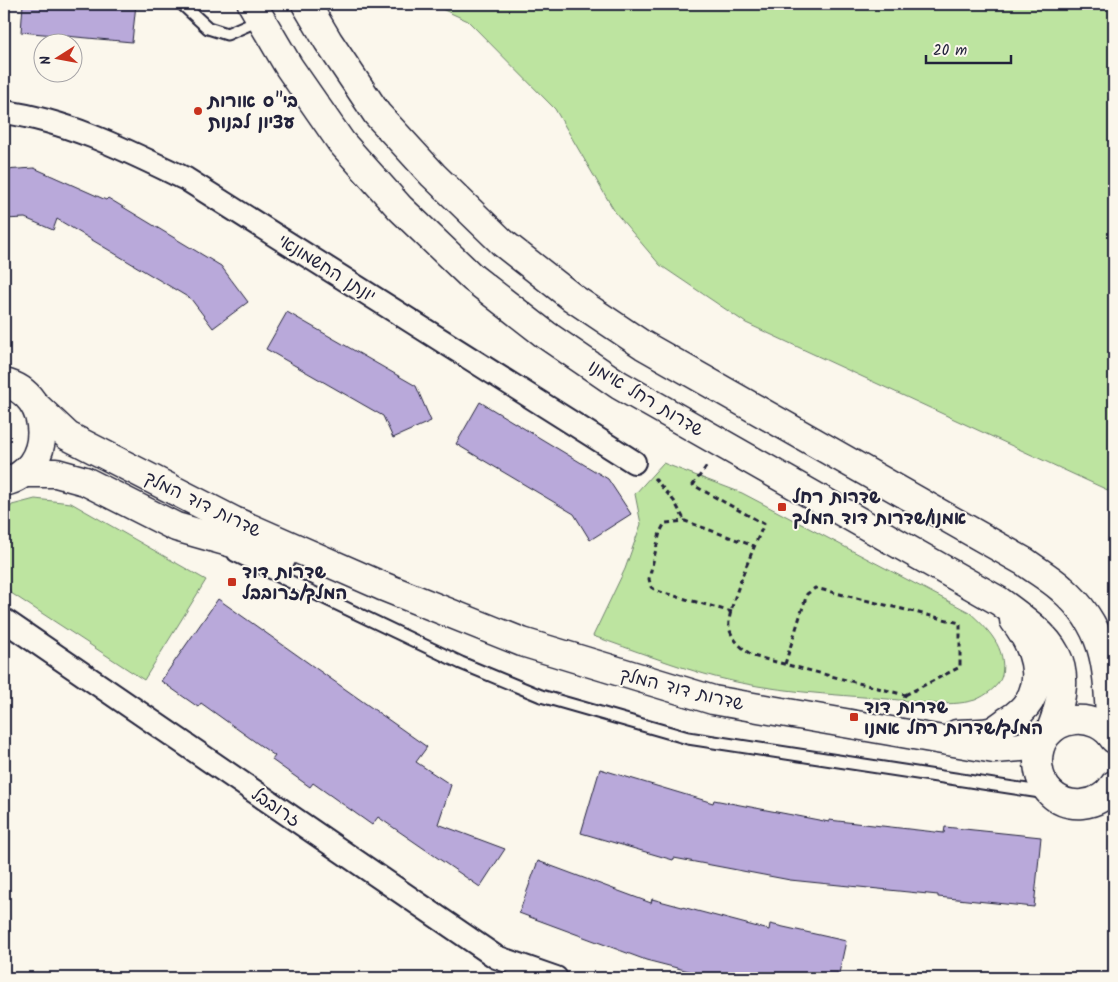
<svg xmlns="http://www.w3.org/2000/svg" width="1118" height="982" viewBox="0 0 1118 982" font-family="Kalam,'Playpen Sans Hebrew',sans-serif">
	<rect width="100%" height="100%" fill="#fbf7ec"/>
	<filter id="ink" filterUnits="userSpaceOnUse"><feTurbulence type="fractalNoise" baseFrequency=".02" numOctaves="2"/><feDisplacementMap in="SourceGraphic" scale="10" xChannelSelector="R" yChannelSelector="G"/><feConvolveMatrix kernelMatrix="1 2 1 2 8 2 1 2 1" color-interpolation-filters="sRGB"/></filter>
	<g filter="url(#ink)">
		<!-- green -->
		<g fill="#bde4a0" stroke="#70836e">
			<path d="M 431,4 L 1114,4 L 1114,493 L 746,323 L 660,265 L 615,212 L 555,109 L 468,21 Z"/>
			<path d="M 663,463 L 742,493 L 969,612 C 988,629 1007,648 1002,675 C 1000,686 985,696 975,700 C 948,708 915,701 888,699 C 830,694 772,692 715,677 C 674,666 634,650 593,636 L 625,569 L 641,524 L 635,494 Z"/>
			<path d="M 35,499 L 71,503 L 206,580 L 144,680 L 11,593 L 4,579 L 4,517 L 12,505 Z"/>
		</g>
		<!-- building -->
		<g fill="#b9a9da" stroke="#22223b">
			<path d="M 23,4 L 136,4 L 132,42 L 21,32 Z"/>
			<path d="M 34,168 L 106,200 L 108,198 L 221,266 L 248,302 L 213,328 L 191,299 L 57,219 L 53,230 L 25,218 L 4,219 L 4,170 Z"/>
			<path d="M 287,312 L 416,386 L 431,421 L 393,438 L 383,416 L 266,349 Z"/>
			<path d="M 480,402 L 608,479 L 631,514 L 590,540 L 574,514 L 456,444 Z"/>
			<path d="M 218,599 L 427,747 L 416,762 L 451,785 L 438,824 L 505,849 L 480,887 L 378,817 L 372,825 L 313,783 L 310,787 L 272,760 L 275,756 L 201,703 L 198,707 L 161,681 Z"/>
			<path d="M 600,769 L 713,803 L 714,800 L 829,822 L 829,820 L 944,833 L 945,827 L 1041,837 L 1034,907 L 938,897 L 938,895 L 790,880 L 674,858 L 673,860 L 581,833 Z"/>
			<path d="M 538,861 L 651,903 L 652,899 L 769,930 L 770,924 L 846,941 L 838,978 L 716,978 L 646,960 L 519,913 Z"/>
		</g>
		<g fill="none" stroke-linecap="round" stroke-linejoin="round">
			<defs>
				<g id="service">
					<path d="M 182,4 L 208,28 L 227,34 L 261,19"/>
					<path d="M 234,555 L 461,663 L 541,696 L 688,738 L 1047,793"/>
				</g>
				<g id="minor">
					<path d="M 4,112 C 69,121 128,151 186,179 L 634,462"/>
					<path d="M 4,620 L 496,957 L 556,978"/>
				</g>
				<g id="tertiary">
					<path d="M 252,4 L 289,67 L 341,142 L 400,208 L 473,278 L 546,335 L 619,385 L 999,601 C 1054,641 1078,660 1051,730"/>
					<path d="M 306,4 L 328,41 L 377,114 L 433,175 L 503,243 L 573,298 L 643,345 L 1025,562 C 1037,571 1051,579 1062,589 C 1111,631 1107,676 1111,734"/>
					<path d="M 4,383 C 54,394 54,471 4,482"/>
					<path d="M 35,405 L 68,436 L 234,521 L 382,586 L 522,642 L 713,700 L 994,749 L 1021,747 L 1043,739"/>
					<path d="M 24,473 L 56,473 L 85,481 L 176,527 L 282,557"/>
					<path d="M 957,734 C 967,733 979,734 989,732 C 995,731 1003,724 1009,720 C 1050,695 1039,653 1014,620"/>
					<path d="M 1114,739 C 1106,726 1090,718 1074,720 C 1021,726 1029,808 1082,804 C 1095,803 1107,796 1114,785"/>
				</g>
			</defs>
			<!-- service casing -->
			<use href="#service" stroke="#22223b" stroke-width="15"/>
			<!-- minor casing -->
			<use href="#minor" stroke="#22223b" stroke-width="26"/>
			<!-- tertiary casing -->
			<use href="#tertiary" stroke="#22223b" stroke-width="31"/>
			<!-- path -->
			<g stroke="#22223b" stroke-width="3" stroke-dasharray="5 4" stroke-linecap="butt">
				<path d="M 706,467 L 693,485 L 764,524 C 756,542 726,611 729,627 C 732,640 742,648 753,656 L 905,695 L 903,704"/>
				<path d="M 654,478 L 674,501 L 685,521"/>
				<path d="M 732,612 L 657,591 L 651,587 L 649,579 L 660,532 L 665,523 L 685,521 L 754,546"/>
				<path d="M 785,664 L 807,594 L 815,588 L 960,623 L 960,667 L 905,695"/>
			</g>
			<!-- service -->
			<use href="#service" stroke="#fbf7ec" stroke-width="11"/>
			<!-- minor -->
			<use href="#minor" stroke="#fbf7ec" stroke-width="22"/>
			<!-- tertiary -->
			<use href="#tertiary" stroke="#fbf7ec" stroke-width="28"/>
		</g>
	</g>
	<!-- markers -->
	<g fill="#c8321e" stroke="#fbf7ec" stroke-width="2">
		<circle cx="198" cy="111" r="5"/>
		<rect x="777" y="502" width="10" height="10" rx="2.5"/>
		<rect x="227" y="577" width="10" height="10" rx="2.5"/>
		<rect x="849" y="712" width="10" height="10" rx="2.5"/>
	</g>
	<g text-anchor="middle" stroke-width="4" stroke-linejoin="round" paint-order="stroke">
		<!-- poi labels -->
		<g font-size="18" font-weight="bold" fill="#22223b" stroke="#fbf7ec" text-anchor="start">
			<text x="208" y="107">בי"ס אורות<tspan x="208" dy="21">עציון לבנות</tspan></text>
			<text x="792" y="503">שדרות רחל<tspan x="792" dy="21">אמנו/שדרות דוד המלך</tspan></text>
			<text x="242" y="578">שדרות דוד<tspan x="242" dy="21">המלך/זרובבל</tspan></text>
			<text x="864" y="713">שדרות דוד<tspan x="864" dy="21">המלך/שדרות רחל אמנו</tspan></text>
		</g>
		<!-- street labels -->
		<g font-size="18" fill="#22223b" stroke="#fbf7ec">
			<text transform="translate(327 268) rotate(32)" y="6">יונתן החשמונאי</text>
			<text transform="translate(646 398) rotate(31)" y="6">שדרות רחל אימנו</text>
			<text transform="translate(203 504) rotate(26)" y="6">שדרות דוד המלך</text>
			<text transform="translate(682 689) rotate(14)" y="6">שדרות דוד המלך</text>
			<text transform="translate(276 807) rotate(34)" y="6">זרובבל</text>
		</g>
	</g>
	<!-- margin -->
	<rect width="1118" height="982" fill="none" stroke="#fbf7ec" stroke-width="20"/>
	<rect x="10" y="10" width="1098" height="962" fill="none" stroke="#22223b" stroke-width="2" filter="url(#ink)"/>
	<!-- north arrow -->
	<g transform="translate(58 58) rotate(259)"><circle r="24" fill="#fbf7ec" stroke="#a4a2a5"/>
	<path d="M0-4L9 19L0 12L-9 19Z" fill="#c8321e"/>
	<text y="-8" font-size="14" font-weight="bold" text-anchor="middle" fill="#22223b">N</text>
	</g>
	<!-- scale -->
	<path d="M926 55v8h85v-8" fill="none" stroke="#22223b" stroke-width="2.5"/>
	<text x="933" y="55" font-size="15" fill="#22223b" stroke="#fbf7ec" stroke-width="4" paint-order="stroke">20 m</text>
</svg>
